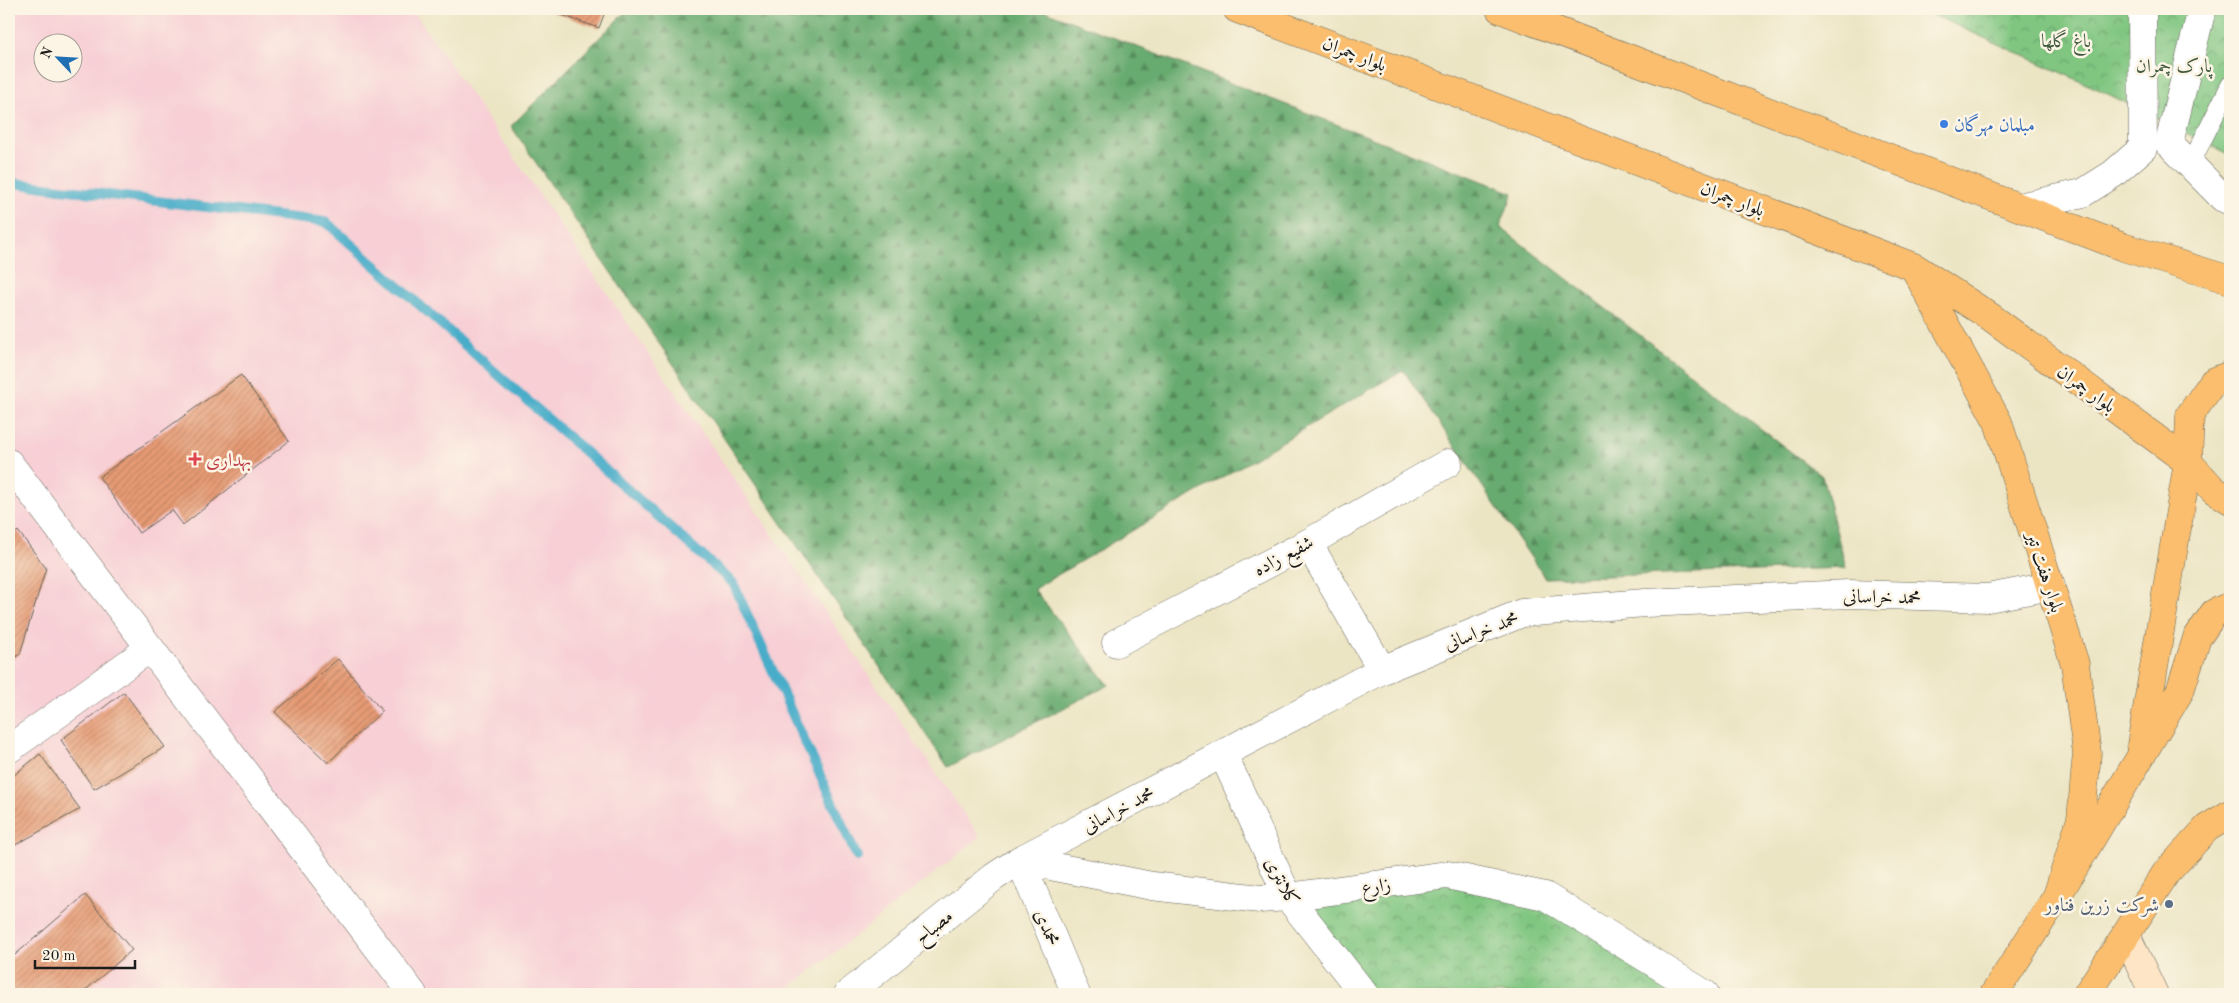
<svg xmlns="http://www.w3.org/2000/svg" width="2239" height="1003" viewBox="0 0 2239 1003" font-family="'Old Standard TT',Amiri,serif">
	<defs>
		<pattern id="forest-firs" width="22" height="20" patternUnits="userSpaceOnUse" patternTransform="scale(1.25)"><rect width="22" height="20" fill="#68ab6f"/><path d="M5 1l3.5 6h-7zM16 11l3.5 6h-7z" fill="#558a5a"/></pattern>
		<pattern id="park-crowns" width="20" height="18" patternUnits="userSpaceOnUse" patternTransform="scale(1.25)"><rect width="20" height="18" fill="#80c681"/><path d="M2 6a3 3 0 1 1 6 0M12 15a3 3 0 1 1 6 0" fill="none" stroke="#68a069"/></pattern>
		<pattern id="building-hatch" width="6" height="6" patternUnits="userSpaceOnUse" patternTransform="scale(1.25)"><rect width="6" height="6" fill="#e79b75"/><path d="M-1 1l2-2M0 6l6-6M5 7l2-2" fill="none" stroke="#ba7e5f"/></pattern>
	</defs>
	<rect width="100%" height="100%" fill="#fcf5e5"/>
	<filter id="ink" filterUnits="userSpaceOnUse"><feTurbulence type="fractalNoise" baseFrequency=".02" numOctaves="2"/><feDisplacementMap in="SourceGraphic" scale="10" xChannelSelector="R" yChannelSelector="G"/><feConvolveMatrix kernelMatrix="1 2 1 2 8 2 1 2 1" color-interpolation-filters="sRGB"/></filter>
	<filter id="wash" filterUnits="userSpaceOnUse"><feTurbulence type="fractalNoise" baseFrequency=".0096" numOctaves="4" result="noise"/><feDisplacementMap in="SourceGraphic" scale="20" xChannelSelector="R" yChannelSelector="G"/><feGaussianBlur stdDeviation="1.12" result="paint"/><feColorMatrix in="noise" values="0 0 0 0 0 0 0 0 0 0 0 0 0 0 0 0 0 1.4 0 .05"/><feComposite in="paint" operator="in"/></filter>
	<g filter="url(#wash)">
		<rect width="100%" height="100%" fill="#ece5c4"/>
		<!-- built -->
		<path fill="#f7cfd5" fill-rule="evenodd" d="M 9,9 L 412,9 L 980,837 L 782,994 L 9,994 ZM 42,42 L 72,42 L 72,72 L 42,72 Z"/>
		<!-- forest -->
		<path fill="url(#forest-firs)" stroke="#426446" d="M 628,9 L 1040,9 L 1513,193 L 1500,227 L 1822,476 L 1846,568 L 1545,578 L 1403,370 L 1034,589 L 1109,685 L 948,767 L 511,126 Z"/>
		<!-- park -->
		<g fill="url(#park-crowns)" stroke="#4e714e">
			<path d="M 1920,9 L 2230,9 L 2230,155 L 2104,92 Z"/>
			<path d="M 1447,875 L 1545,896 L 1705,994 L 1364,994 L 1288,897 Z"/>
		</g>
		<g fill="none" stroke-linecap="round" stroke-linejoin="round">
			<!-- stream -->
			<path stroke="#4aadc9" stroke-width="10" d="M 9,180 L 13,183 L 326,222 L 733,583 L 857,857"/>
		</g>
		<g id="blocks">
			<!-- building -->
			<g fill="url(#building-hatch)">
				<path d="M 544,9 L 606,9 L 599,28 Z"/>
				<path d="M 241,375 L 289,441 L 183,525 L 172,510 L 139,533 L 99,477 Z"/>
				<path d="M 18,531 L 46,568 L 20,654 L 9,662 L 9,538 Z"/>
				<path d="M 338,659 L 382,711 L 328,763 L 275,712 Z"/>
				<path d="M 124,692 L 165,747 L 94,789 L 61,740 Z"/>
				<path d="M 40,754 L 80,809 L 10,848 L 9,779 Z"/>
				<path d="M 85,895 L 132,950 L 81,994 L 9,994 L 9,960 Z"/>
			</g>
		</g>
	</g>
	<g filter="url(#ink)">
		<use href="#blocks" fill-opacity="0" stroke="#656257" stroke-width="1"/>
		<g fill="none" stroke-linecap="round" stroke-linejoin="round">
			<defs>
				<path id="service" d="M 2191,163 L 2230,85"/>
				<g id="minor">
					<path d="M 2169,143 L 2202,9"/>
					<path d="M 2169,143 L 2223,198 L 2230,201"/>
					<path d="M 2019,207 L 2083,193 L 2113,174 L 2143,148 L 2142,9"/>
					<path d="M 9,463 L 150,648 L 9,749"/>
					<path d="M 1308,543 L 1382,670"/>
					<path d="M 1116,643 L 1308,543 L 1448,463"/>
					<path d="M 150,648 L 413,994"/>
					<path d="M 1223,754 L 1288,897 L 1364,994"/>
					<path d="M 1020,860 L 1152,886 L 1260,899 L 1288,897 L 1447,875 L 1545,896 L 1705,994"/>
					<path d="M 1020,860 L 1076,994"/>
				</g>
				<path id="tertiary" d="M 848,994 L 994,877 L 1020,860 L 1382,670 L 1522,613 L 1645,603 L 1849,594 L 1988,598 L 2051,586"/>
				<path id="secondary" d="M 2126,935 L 2154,994"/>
				<g id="primary">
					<path d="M 1237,9 L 1914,267 L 1992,318 L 2188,462 L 2214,490 L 2230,500"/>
					<path d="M 1500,9 L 2123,247 L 2230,280"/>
					<path d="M 1916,271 L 1998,422 L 2075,664 L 2087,753 L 2081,819 L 2057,896"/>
					<path d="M 2141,745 L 2188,462 L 2190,415 L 2213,382 L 2230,375"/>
					<path d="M 1994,994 L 2057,896 L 2180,691 L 2197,638 L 2214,613 L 2230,606"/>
					<path d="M 2087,994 L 2166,873 L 2207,828 L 2230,814"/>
				</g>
			</defs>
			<!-- service casing -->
			<use href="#service" stroke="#656257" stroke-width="19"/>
			<!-- minor casing -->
			<use href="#minor" stroke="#656257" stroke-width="29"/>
			<!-- tertiary casing -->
			<use href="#tertiary" stroke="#656257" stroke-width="29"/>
			<!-- secondary casing -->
			<use href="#secondary" stroke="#656257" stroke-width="29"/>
			<!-- primary casing -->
			<use href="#primary" stroke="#656257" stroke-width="29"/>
			<!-- service -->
			<use href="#service" stroke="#fff" stroke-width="18"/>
			<!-- minor -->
			<use href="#minor" stroke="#fff" stroke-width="28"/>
			<!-- tertiary -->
			<use href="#tertiary" stroke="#fff" stroke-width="28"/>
			<!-- secondary -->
			<use href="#secondary" stroke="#fde5c5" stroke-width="28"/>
			<!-- primary -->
			<use href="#primary" stroke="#fabe6e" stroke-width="28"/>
		</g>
	</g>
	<!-- markers -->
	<circle fill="#3f7fe0" stroke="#fcf5e5" stroke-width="2" cx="1944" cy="124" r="5"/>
	<path fill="#e0444e" stroke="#fcf5e5" stroke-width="2" d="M192.5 451.5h5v5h5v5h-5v5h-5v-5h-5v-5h5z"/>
	<circle fill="#5c6f8a" stroke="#fcf5e5" stroke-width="2" cx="2169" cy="904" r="5"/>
	<g text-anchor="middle" stroke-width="5" stroke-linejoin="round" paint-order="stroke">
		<!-- park labels -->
		<g font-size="19" fill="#3f583f" stroke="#fcf5e5">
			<text x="2066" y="47">باغ گلها</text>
			<text x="2174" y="72">پارک چمران</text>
		</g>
		<!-- street labels -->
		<g font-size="19" fill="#1c1c1c" stroke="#fcf5e5">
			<text transform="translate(1355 53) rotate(21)" y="7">بلوار چمران</text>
			<text transform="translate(1733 198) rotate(21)" y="7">بلوار چمران</text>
			<text transform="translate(2087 388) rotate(36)" y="7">بلوار چمران</text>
			<text transform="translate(1283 555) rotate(-28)" y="7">شفیع زاده</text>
			<text transform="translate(2046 572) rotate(72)" y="7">بلوار هفت تیر</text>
			<text transform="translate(1882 596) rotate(1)" y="7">محمد خراسانی</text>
			<text transform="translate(1481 630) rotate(-21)" y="7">محمد خراسانی</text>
			<text transform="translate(1118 809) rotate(-28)" y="7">محمد خراسانی</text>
			<text transform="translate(1283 881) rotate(62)" y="7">کلانتری</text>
			<text transform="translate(1376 885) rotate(-8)" y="7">زارع</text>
			<text transform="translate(933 926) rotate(-39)" y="7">مصباح</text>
			<text transform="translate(1048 927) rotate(67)" y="7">محمدی</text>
		</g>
		<!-- shop labels -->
		<g font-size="19" fill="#366cbe" stroke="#fcf5e5" text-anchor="start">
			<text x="1954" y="131">مبلمان مهرگان</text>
		</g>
		<!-- health labels -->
		<g font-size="19" fill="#be3a42" stroke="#fcf5e5" text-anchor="start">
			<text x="206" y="466">بهداری</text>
		</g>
		<!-- service labels -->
		<g font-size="19" fill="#4e5e75" stroke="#fcf5e5" text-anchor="end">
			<text x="2159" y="911">شرکت زرین فناور</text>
		</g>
	</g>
	<!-- margin -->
	<rect width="2239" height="1003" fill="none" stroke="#fcf5e5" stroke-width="30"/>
	<!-- north arrow -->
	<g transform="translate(58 58) rotate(295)"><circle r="24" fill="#fcf5e5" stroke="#a29e95"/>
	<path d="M0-4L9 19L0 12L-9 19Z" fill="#1f6fb2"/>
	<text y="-8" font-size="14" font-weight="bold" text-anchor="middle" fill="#1c1c1c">N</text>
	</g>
	<!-- scale -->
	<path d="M35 960v8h100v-8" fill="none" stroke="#1c1c1c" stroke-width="2.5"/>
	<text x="42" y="960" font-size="15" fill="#1c1c1c" stroke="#fcf5e5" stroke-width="4" paint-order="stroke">20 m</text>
</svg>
